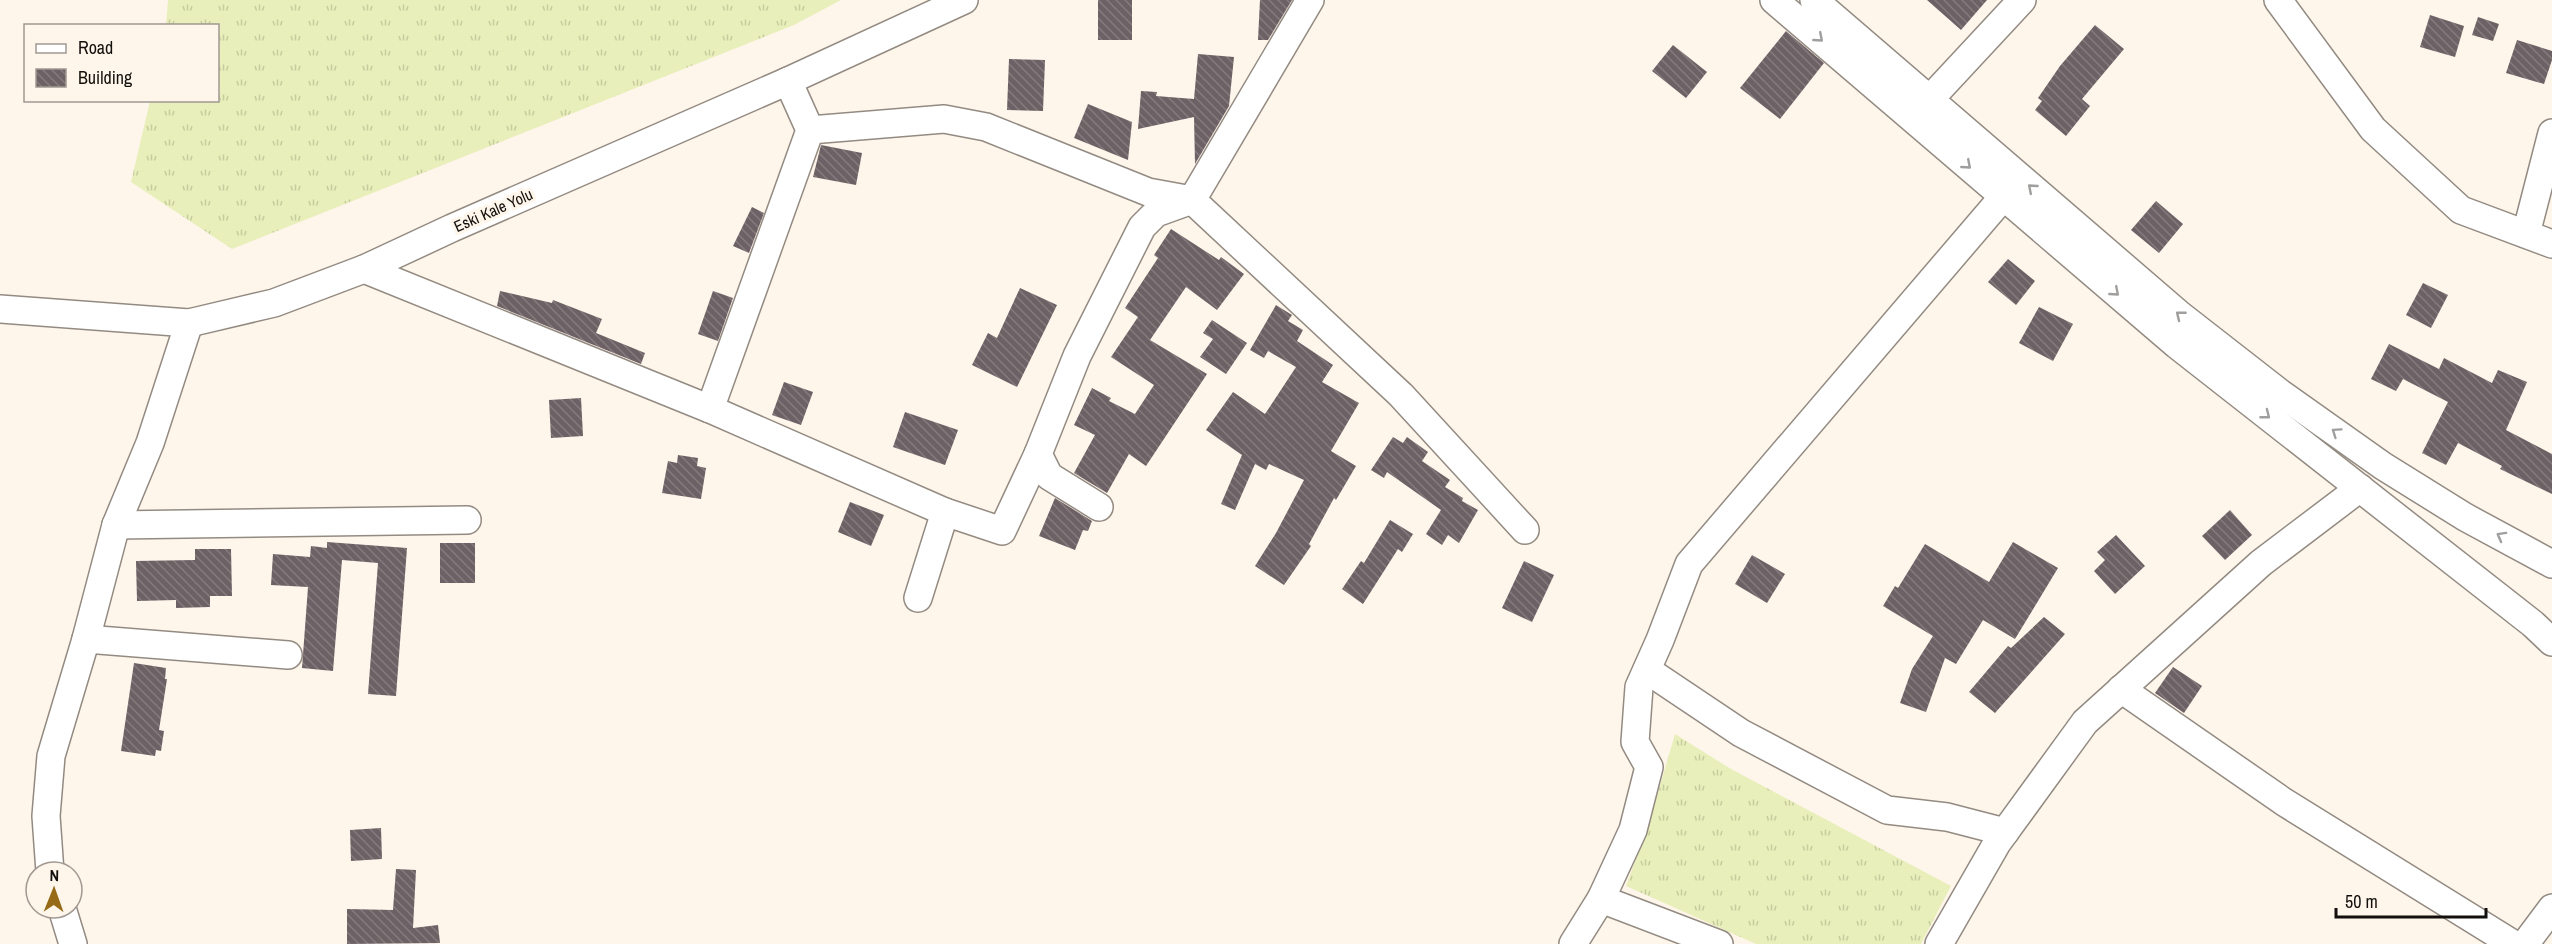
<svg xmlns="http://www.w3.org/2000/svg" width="2552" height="944" viewBox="0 0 2552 944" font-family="'Archivo Narrow',sans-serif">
	<defs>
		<pattern id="grass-tufts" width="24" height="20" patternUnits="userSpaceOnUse" patternTransform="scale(1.5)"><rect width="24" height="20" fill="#e9efba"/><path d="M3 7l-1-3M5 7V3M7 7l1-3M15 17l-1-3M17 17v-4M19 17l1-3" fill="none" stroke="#c7cc9f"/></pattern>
		<pattern id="building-back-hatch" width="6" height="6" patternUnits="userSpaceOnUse" patternTransform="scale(1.5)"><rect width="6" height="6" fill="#6d6165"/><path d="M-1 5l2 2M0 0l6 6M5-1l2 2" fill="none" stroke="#847b7d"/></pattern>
	</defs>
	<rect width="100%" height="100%" fill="#fef5eb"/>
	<!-- grass -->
	<g fill="url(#grass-tufts)">
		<path d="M 168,0 L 841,0 L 794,25 L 232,249 L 131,182 L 150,101 L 218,100 L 218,26 L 166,25 Z"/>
		<path d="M 1675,734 L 1731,769 L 1951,886 L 1921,944 L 1756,944 L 1626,886 L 1649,823 Z"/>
	</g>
	<!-- building -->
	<g fill="url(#building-back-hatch)">
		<rect x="1098" y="0" width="34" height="40"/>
		<path d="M 1260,0 L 1292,0 L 1268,40 L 1258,40 Z"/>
		<path d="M 1927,0 L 1987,0 L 1961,30 Z"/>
		<path d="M 2430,15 L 2464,26 L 2455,57 L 2420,47 Z"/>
		<path d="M 2478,17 L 2499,24 L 2493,41 L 2472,35 Z"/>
		<path d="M 2095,25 L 2124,49 L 2082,99 L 2090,106 L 2066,136 L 2035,110 L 2042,101 L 2038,98 L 2060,66 Z"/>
		<path d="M 1786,31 L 1824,63 L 1780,119 L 1740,88 Z"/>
		<path d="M 2517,40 L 2552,51 L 2552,60 L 2544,84 L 2506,73 Z"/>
		<path d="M 1673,45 L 1707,72 L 1686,98 L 1652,71 Z"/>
		<path d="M 1198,54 L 1234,57 L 1229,106 L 1195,164 L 1194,117 L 1138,129 L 1141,91 L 1157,92 L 1156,96 L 1194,99 Z"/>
		<path d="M 1009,59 L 1045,60 L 1043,111 L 1007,110 Z"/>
		<path d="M 1088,104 L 1132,122 L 1128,160 L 1074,138 Z"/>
		<path d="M 821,145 L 862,153 L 856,185 L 813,177 Z"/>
		<path d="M 2156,201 L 2183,224 L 2159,253 L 2131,230 Z"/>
		<path d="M 752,207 L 764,213 L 749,253 L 733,246 Z"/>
		<path d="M 1171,229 L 1219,260 L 1221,257 L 1244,274 L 1217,310 L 1186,287 L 1150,340 L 1207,374 L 1146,466 L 1129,454 L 1107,493 L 1074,473 L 1095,435 L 1074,425 L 1092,388 L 1111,398 L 1109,401 L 1135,414 L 1154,385 L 1111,357 L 1138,317 L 1125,308 L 1158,258 L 1154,255 Z"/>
		<path d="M 2008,259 L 2035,281 L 2016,305 L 1988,282 Z"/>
		<path d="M 2423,283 L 2448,295 L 2431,328 L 2406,315 Z"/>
		<path d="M 1020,288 L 1057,305 L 1017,387 L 972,365 L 988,333 L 997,338 Z"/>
		<path d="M 500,291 L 552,303 L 553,300 L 602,319 L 596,333 L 645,353 L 641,364 L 497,306 Z"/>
		<path d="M 713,291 L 733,298 L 718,341 L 698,334 Z"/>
		<path d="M 1276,305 L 1292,315 L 1288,321 L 1303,330 L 1297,341 L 1333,365 L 1322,382 L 1359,403 L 1331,451 L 1356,466 L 1336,500 L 1334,498 L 1309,544 L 1311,546 L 1284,585 L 1255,566 L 1276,533 L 1304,480 L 1269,464 L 1266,470 L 1255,464 L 1235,510 L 1221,504 L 1242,455 L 1206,430 L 1233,392 L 1265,414 L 1296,367 L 1268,351 L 1264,358 L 1250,350 Z"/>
		<path d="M 2039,307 L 2073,324 L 2053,361 L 2019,343 Z"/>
		<path d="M 1212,320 L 1247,343 L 1226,374 L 1200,357 L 1213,339 L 1203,333 Z"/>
		<path d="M 2389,344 L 2439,369 L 2444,358 L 2492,383 L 2498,370 L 2527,382 L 2506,430 L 2552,454 L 2552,494 L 2500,469 L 2502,466 L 2458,443 L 2446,465 L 2422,453 L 2448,402 L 2403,379 L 2396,391 L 2371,379 Z"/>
		<path d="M 784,382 L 813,392 L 801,425 L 772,415 Z"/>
		<path d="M 581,398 L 583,436 L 551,438 L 549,400 Z"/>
		<path d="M 905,412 L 958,430 L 945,465 L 893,447 Z"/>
		<path d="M 1393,437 L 1403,443 L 1407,437 L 1428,452 L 1422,461 L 1450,480 L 1445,487 L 1463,498 L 1462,501 L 1478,510 L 1459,543 L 1448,535 L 1442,545 L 1426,534 L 1441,510 L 1387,472 L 1384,478 L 1371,470 Z"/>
		<path d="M 678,455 L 698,458 L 697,466 L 706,468 L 701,499 L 662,493 L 668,461 L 677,463 Z"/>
		<path d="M 1055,498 L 1092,521 L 1088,531 L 1083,530 L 1075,550 L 1039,536 Z"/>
		<path d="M 850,502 L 884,515 L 871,546 L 838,532 Z"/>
		<path d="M 2230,510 L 2252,535 L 2225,560 L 2202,536 Z"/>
		<path d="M 1390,520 L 1413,534 L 1402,552 L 1398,549 L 1363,604 L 1342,589 L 1361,561 L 1364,563 Z"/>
		<path d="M 2116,535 L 2145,566 L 2115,594 L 2094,571 L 2105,560 L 2097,552 Z"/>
		<path d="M 327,542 L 407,548 L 396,696 L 368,694 L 378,563 L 342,560 L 333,671 L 302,668 L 308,587 L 271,585 L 273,554 L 310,557 L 311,546 L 327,548 Z"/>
		<path d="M 2013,542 L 2058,568 L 2015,639 L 1983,620 L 1956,664 L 1945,658 L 1926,712 L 1900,703 L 1912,669 L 1933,636 L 1883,606 L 1895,586 L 1898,588 L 1925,544 L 1989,582 Z"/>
		<rect x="440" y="543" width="35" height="40"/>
		<path d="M 195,549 L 231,549 L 232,596 L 210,596 L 210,607 L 176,608 L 176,600 L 137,601 L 136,561 L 195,560 Z"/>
		<path d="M 1752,555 L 1785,574 L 1767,603 L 1735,584 Z"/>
		<path d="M 1524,561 L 1554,575 L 1532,622 L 1502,608 Z"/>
		<path d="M 2044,617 L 2065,634 L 1995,713 L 1969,692 L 2008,646 L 2011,648 Z"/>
		<path d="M 134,663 L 166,668 L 165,679 L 167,679 L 159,730 L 164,731 L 161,751 L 156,750 L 155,756 L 121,751 Z"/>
		<path d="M 2173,667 L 2202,686 L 2184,713 L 2155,693 Z"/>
		<path d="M 381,828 L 382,859 L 351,861 L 350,830 Z"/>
		<path d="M 396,869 L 416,870 L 413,928 L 438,925 L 440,943 L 347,944 L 347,909 L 393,910 Z"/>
	</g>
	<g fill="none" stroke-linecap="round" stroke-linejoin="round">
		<defs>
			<g id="minor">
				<path d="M 1774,0 L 2177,345 L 2533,624 L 2552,642"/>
				<path d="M 1814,0 L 2180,315 L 2280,393 L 2383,466 L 2465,517 L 2552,564"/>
				<path d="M 2278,0 L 2373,129 L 2461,210 L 2552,244"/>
				<path d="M 1929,100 L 2022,0"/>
				<path d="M 810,130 L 944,119 L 986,127 L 1148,192 L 1192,200 L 1401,395 L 1525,530"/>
				<path d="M 2526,234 L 2552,133"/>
				<path d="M 364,269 L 710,409 L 945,512"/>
				<path d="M 0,309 L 189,323 L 274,303 L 364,269 L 452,228 L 788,81 L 964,0"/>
				<path d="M 710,409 L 810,130 L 788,81"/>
				<path d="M 1099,507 L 1049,476 L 1038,454 L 1077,356 L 1142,227 L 1156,213 L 1192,200 L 1310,0"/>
				<path d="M 116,525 L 467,520"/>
				<path d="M 918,598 L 945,512 L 1002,531 L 1038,454"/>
				<path d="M 86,639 L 288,655"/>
				<path d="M 1647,670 L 1741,733 L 1887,810 L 1947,817 L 2005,832"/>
				<path d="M 2121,689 L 2284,802 L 2513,944"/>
				<path d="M 50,872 L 46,816 L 51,756 L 86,639 L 116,525 L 150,443 L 189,323"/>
				<path d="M 1601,899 L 1719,944"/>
				<path d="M 62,908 L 73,944"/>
				<path d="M 1573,944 L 1601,899 L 1633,830 L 1649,767 L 1635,742 L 1639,687 L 1660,640 L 1689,564 L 2003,197"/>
				<path d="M 1939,944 L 1997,843 L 2085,722 L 2261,563 L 2360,488"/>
				<path d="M 2525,944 L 2552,908"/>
			</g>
		</defs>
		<!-- minor casing -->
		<use href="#minor" stroke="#938b82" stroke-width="30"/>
		<!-- minor -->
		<use href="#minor" stroke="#fff" stroke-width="27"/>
	</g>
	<!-- one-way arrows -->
	<defs><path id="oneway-chevron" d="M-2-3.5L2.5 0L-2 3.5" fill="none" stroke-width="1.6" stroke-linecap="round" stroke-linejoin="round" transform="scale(1.5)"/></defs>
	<g stroke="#a09f9e">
		<use href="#oneway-chevron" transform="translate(1819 38) rotate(41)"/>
		<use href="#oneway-chevron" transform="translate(1967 165) rotate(41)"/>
		<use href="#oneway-chevron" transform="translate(2032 188) rotate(-139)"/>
		<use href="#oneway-chevron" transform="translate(2115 292) rotate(41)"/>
		<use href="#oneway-chevron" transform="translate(2180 315) rotate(-141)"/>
		<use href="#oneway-chevron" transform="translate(2266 415) rotate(38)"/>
		<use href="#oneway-chevron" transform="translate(2336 432) rotate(-145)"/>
		<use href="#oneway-chevron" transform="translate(2501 536) rotate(-151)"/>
	</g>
	<g text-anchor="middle" stroke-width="6" stroke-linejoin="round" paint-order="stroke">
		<!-- street labels -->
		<g font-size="16" fill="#120f0c" stroke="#fef5eb">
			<text transform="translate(493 210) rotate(-24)" y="6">Eski Kale Yolu</text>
		</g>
	</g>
	<!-- legend -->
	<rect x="24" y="24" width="195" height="78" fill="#fef5eb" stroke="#a09992" stroke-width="1.5"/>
	<rect x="36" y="44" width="30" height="9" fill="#ffffff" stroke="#a09992" stroke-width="1.5"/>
	<text x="78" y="54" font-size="18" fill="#120f0c">Road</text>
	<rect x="36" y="69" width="30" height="18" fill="url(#building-back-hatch)" stroke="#a09992" stroke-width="1.5"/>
	<text x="78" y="84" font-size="18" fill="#120f0c">Building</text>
	<!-- north arrow -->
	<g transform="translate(54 890) rotate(1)"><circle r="28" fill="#fef5eb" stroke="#a09992" stroke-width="1.5"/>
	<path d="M0-4.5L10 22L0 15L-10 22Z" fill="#966a17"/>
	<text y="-9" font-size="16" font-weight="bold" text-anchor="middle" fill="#120f0c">N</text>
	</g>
	<!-- scale -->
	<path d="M2336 908v9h150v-9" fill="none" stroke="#120f0c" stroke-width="3"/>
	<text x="2345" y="908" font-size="18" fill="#120f0c" stroke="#fef5eb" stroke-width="4.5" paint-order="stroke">50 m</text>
</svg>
